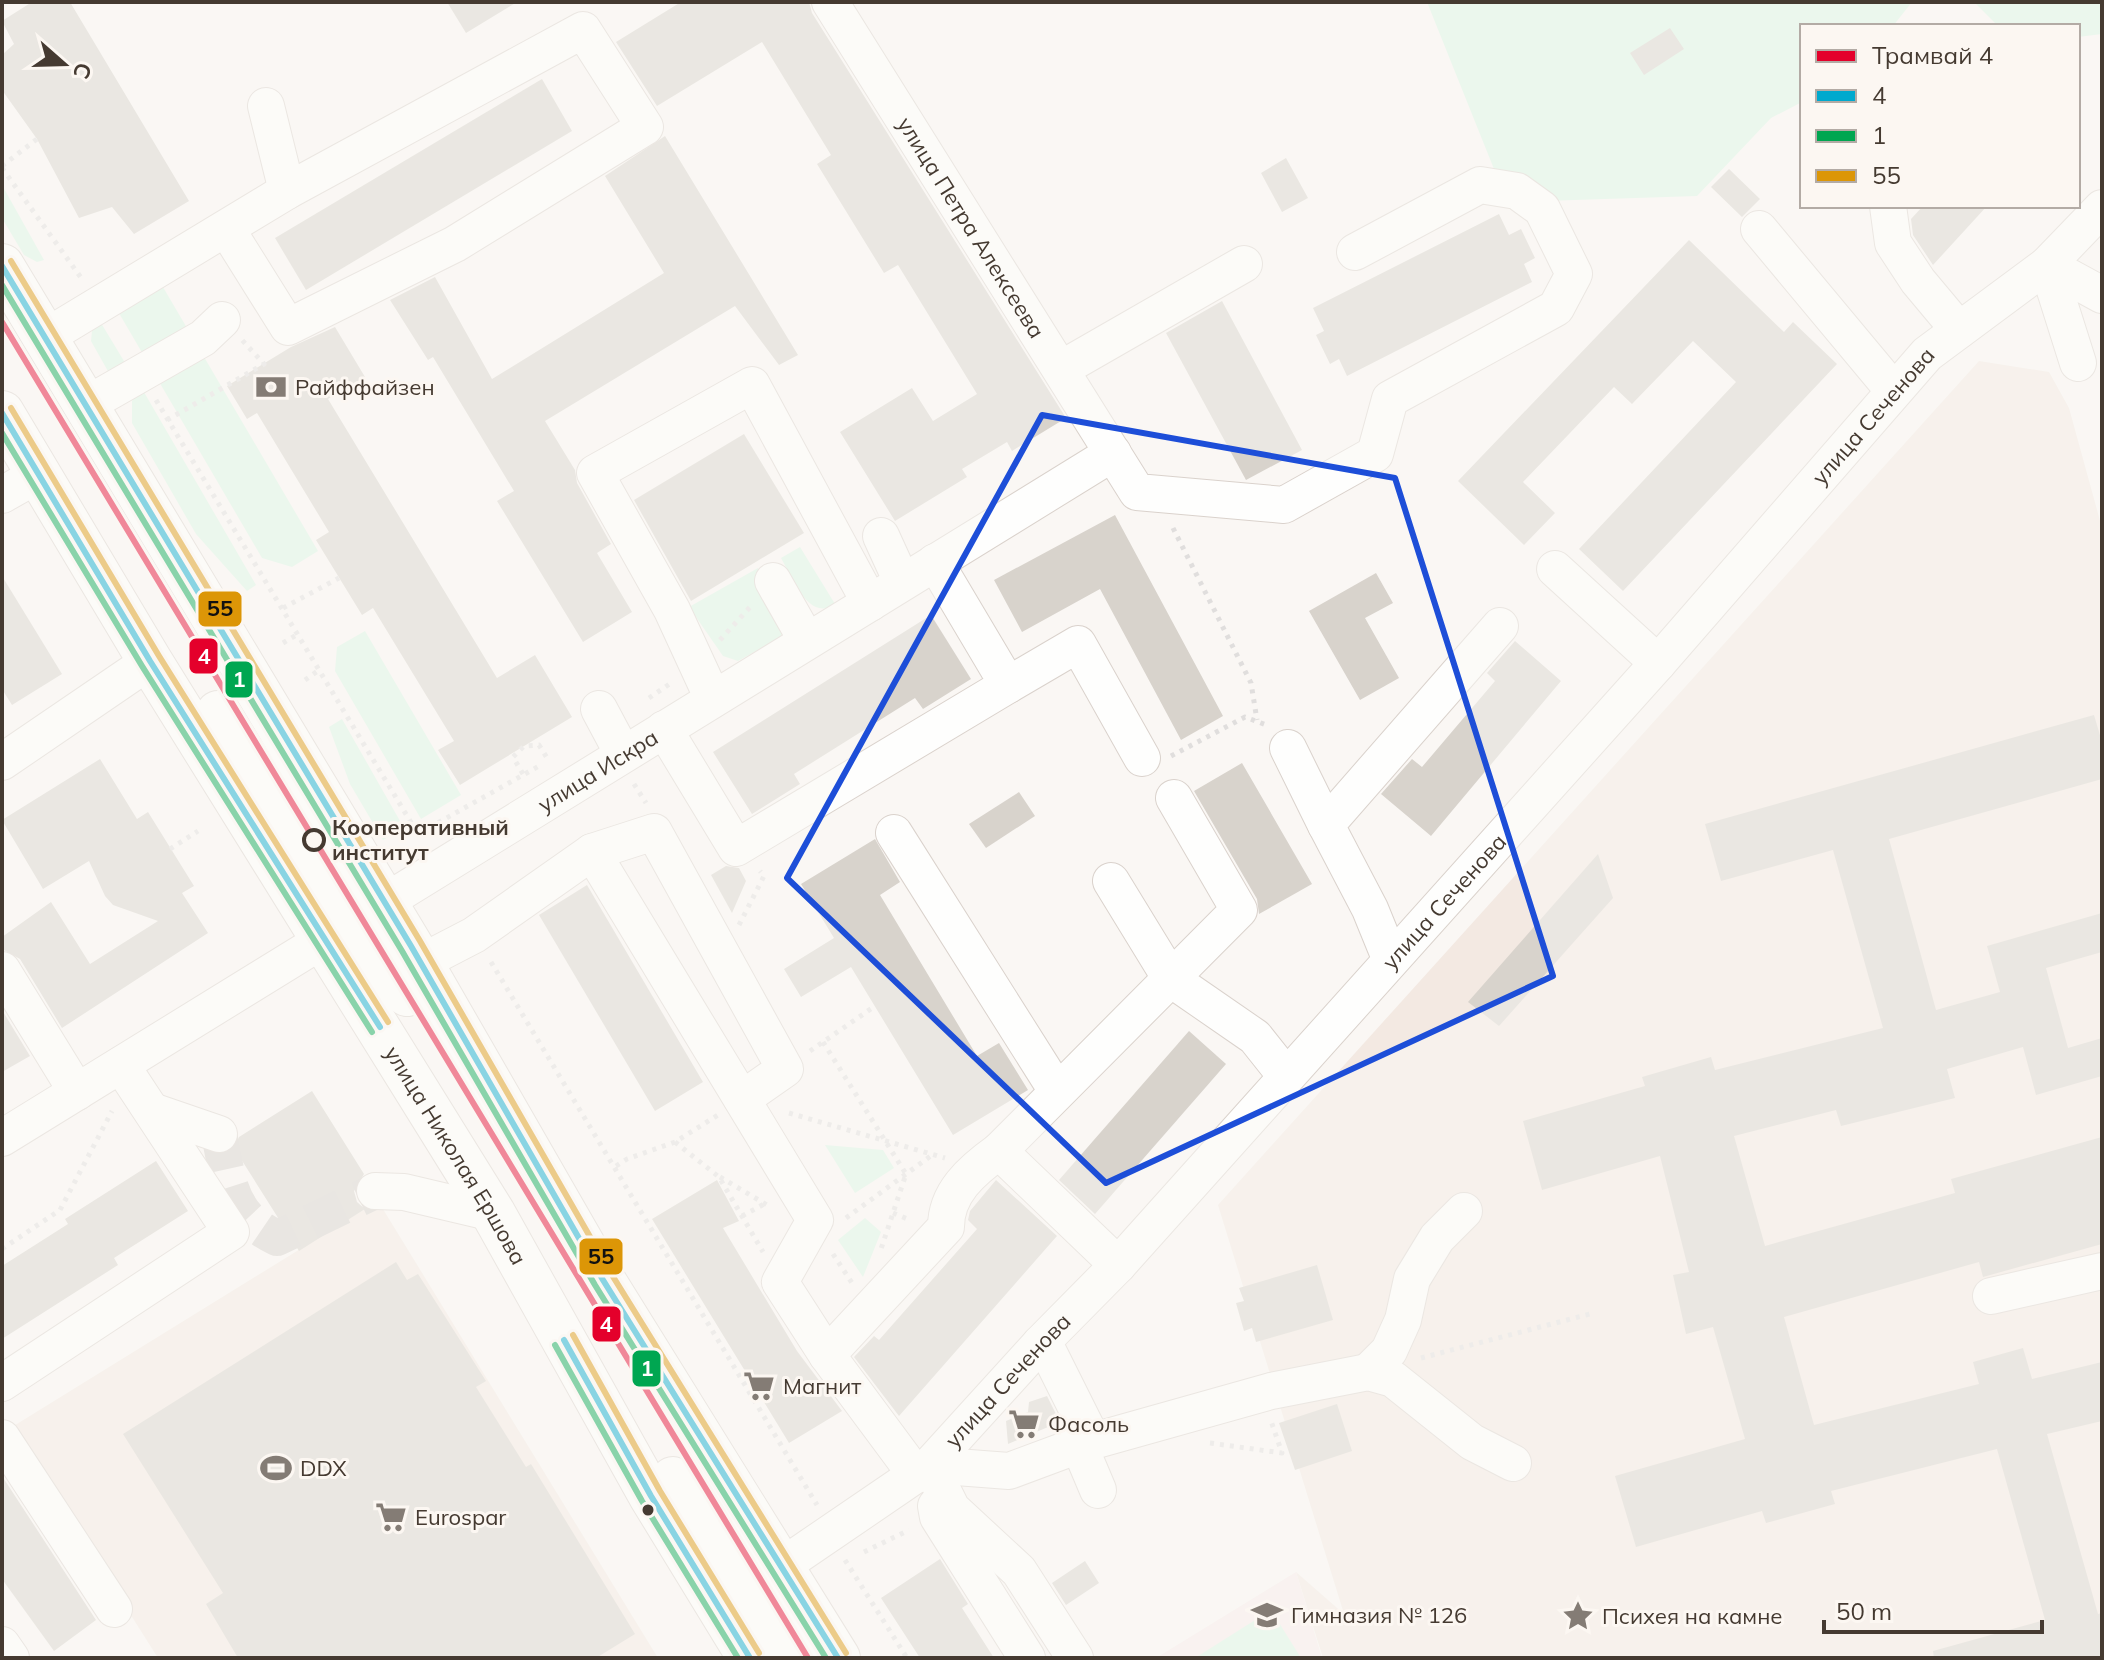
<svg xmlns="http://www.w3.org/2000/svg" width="2104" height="1660" viewBox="0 0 2104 1660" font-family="Mulish,sans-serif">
	<rect width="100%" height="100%" fill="#faf7f4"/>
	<!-- built -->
	<g fill="#f3e9e2">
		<path d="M 1979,361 L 2049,372 L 2069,408 L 2102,528 L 2102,1658 L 1323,1658 L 1296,1572 L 1344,1614 L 1218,1205 Z"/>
		<path d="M 378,1201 L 658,1658 L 158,1658 L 12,1427 Z"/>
	</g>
	<!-- education -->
	<path fill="#f8ebea" d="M 1296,1572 L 1322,1658 L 1156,1658 Z"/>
	<!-- green -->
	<g fill="#daf6e4">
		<path d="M 1427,2 L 1912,2 L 1893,26 L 1802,26 L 1802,102 L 1771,118 L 1697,196 L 1544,201 L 1496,174 Z"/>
		<path d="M 1974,2 L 2102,2 L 2102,34 L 2078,37 L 2078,26 L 1998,26 Z"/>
		<path d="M 2,185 L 44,260 L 37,262 L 24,255 L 2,218 Z"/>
		<path d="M 160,282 L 318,551 L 292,567 L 262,558 L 116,308 Z"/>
		<path d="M 101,323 L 133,376 L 109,373 L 91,341 L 92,331 Z"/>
		<path d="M 141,387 L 256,585 L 247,591 L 196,534 L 132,423 L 132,401 Z"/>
		<path d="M 800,547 L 835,604 C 809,623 792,577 781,558 Z"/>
		<path d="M 758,568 C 767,586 793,619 780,638 L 738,661 L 723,656 L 689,607 Z"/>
		<path d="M 365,631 L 461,795 L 421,819 L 335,671 L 337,647 Z"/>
		<path d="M 342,719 L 404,828 L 383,840 L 350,784 L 329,727 Z"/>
		<path d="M 825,1145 L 883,1150 L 894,1168 L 855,1193 Z"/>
		<path d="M 865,1218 L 881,1232 L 863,1277 L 838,1240 Z"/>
		<path d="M 1271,1610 L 1301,1658 L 1195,1658 Z"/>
	</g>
	<!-- building -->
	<g fill="#d8d3cc">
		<path d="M 32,2 L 70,2 L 189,201 L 134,234 L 112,207 L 79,218 L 37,139 L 2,90 L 2,55 L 14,44 L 2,21 Z"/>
		<path d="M 447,2 L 517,2 L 466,33 Z"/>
		<path d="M 681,2 L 809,2 L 812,13 L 1066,418 L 1012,451 L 1007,442 L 962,469 L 967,477 L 895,521 L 840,432 L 912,388 L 933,421 L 977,394 L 898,265 L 884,273 L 817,164 L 831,155 L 762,42 L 657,106 L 616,42 Z"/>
		<path d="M 1670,28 L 1684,49 L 1644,75 L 1630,53 Z"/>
		<path d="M 542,79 L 572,131 L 306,290 L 275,238 Z"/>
		<path d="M 665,136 L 798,355 L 779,365 L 735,306 L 545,421 L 575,470 L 577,483 L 611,544 L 597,553 L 632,612 L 583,642 L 497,501 L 514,491 L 433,357 L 428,360 L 390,300 L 435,277 L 492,379 L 664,273 L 605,176 Z"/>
		<path d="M 1286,158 L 1308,198 L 1282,212 L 1261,173 Z"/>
		<path d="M 1729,169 L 1760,199 L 1742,217 L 1711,187 Z"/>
		<path d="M 1923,206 L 1987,206 L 1933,265 L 1913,235 L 1911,219 Z"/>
		<path d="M 1499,214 L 1509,235 L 1521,229 L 1535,258 L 1524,264 L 1532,282 L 1347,376 L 1339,359 L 1330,364 L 1316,335 L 1324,331 L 1313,308 Z"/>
		<path d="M 1689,240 L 1784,332 L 1793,322 L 1837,364 L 1623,591 L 1579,549 L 1736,382 L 1693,341 L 1632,404 L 1614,387 L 1523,482 L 1555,513 L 1524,545 L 1458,481 Z"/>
		<path d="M 1222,301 L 1302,450 L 1246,480 L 1166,333 Z"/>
		<path d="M 335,327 L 365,377 L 328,399 L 497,678 L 535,655 L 572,717 L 460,785 L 438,750 L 454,741 L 373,608 L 362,615 L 316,540 L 329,532 L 257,413 L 247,419 L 227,386 L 291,347 Z"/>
		<path d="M 744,434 L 804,533 L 691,601 L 634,500 Z"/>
		<path d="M 1115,515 L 1223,716 L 1181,740 L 1100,589 L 1022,632 L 994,580 Z"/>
		<path d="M 1376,573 L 1393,603 L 1365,618 L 1399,678 L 1360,700 L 1309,611 Z"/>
		<path d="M 2,576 L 62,674 L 12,705 L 2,689 Z"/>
		<path d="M 931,615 L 971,679 L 923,709 L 915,698 L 794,774 L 800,784 L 752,814 L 713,752 Z"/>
		<path d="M 1515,641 L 1561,681 L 1431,836 L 1381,794 L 1412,759 L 1422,767 L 1495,681 L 1487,673 Z"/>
		<path d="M 2094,715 L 2102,742 L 2102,779 L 1889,839 L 1936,1010 L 2000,992 L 1987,946 L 2102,913 L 2102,952 L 2046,968 L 2068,1048 L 2102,1038 L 2102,1076 L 2036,1095 L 2023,1047 L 1947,1069 L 1955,1098 L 1841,1126 L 1836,1110 L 1734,1136 L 1765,1246 L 1955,1193 L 1951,1179 L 2102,1137 L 2102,1244 L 1983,1277 L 1979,1262 L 1784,1317 L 1814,1425 L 1979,1384 L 1973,1362 L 2023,1348 L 2032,1379 L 2102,1362 L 2102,1421 L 2047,1434 L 2098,1614 L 2102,1613 L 2102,1658 L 1934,1658 L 1933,1651 L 2045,1620 L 1997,1449 L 1831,1491 L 1835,1504 L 1766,1523 L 1762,1511 L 1636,1547 L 1615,1476 L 1745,1439 L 1713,1327 L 1686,1334 L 1673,1275 L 1689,1272 L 1660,1156 L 1542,1190 L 1523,1121 L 1645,1086 L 1642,1077 L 1711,1057 L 1715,1070 L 1883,1028 L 1833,850 L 1721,881 L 1705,824 Z"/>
		<path d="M 100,759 L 137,819 L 148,812 L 194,886 L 182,893 L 208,933 L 62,1028 L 20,959 L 4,950 L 2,937 L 51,902 L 90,964 L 158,921 L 113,905 L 105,896 L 89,861 L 43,889 L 2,820 Z"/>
		<path d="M 1242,763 L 1312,884 L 1259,914 L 1257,899 L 1194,791 Z"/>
		<path d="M 1019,792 L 1035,816 L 986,848 L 969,824 Z"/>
		<path d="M 875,839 L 900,882 L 880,895 L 977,1056 L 999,1043 L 1028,1090 L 953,1135 L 851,967 L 801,997 L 784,969 L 834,938 L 801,884 Z"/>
		<path d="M 1598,854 L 1613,898 L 1499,1026 L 1468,1002 Z"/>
		<path d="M 726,866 L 739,868 L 746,881 L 732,913 L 711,875 Z"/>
		<path d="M 587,885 L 703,1082 L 655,1111 L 539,915 Z"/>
		<path d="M 2,1010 L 30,1056 L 2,1072 Z"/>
		<path d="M 1189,1031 L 1226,1064 L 1095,1214 L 1059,1180 Z"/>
		<path d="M 312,1091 L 364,1174 L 354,1191 L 357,1202 L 365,1209 L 299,1251 L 234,1148 L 239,1137 Z"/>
		<path d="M 156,1161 L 188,1211 L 114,1258 L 118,1265 L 2,1339 L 2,1266 L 68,1224 L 65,1219 Z"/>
		<path d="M 717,1180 L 739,1221 L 723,1228 L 797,1351 L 842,1411 L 789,1443 L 652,1219 Z"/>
		<path d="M 996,1180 L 1057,1236 L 899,1416 L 854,1357 L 874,1336 L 879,1340 L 977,1229 L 968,1220 L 970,1211 Z"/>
		<path d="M 396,1262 L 407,1280 L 418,1274 L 486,1381 L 476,1387 L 526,1467 L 531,1464 L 635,1634 L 596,1658 L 238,1658 L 206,1604 L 223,1593 L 123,1434 Z"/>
		<path d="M 1317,1265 L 1333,1320 L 1256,1342 L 1252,1328 L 1244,1331 L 1236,1303 L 1244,1301 L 1239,1288 Z"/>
		<path d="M 1047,1396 L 1060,1422 L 1008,1444 L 1006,1421 L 1028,1412 L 1029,1402 Z"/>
		<path d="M 1337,1404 L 1352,1451 L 1295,1470 L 1279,1423 Z"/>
		<path d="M 2,1476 L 96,1620 L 54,1651 L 2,1579 Z"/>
		<path d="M 940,1559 L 968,1604 L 962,1608 L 994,1658 L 920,1658 L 881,1598 Z"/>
		<path d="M 1085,1561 L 1099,1583 L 1066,1605 L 1052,1583 Z"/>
	</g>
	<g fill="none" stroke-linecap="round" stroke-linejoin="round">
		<!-- minor-tunnel -->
		<path stroke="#d6d1cd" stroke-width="36" stroke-dasharray="36 18" stroke-linecap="butt" d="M 219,1134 C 229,1182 229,1215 277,1238 L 375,1191"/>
		<defs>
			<g id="minor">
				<path id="s1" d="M 830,2 L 1137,492 L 1284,505 L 1375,454 L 1390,399 L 1556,308 L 1574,274 L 1542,209 L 1517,191 L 1480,185 L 1355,252"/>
				<path d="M 266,106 L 287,191"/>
				<path d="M 1888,206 L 1893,243 L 1918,281 L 1959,330"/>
				<path d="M 1759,229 L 1894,391"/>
				<path d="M 44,338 L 287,191 L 583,30 L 645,127 L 455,244 L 288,327 L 226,228"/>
				<path d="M 2078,363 L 2047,265 L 2102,208"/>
				<path d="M 1061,369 L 1244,264"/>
				<path d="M 84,406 L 203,338 L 222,320"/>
				<path d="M 2,495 L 39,474"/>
				<path d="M 881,536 L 902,582"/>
				<path d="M 1555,569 L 1658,663"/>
				<path d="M 773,581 L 807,641"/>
				<path d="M 1008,685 L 1078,644 L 1142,758"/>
				<path d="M 713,699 L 672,610 L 595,473 L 752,385 L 870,603"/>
				<path d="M 599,709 L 623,754"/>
				<path d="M 664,729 L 736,848 L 1008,685 L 935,562"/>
				<path d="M 1288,748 L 1326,825"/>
				<path d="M 2,762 L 150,661"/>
				<path d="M 894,833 L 1057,1091"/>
				<path d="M 592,852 L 815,1220 L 780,1282 L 827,1355 L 916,1475"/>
				<path d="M 1111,881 L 1171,979 L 1255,1037 L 1286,1076"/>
				<path d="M 1390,958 L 1370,909 L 1326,825 L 1500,626"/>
				<path d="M 420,963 L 474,935 L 592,852 L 654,832 L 785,1069 L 742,1099"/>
				<path d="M 2,970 L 77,1092"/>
				<path d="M 152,1111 L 219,1134"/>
				<path id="s2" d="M 2,1138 L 1113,453"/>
				<path d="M 999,1151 L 1239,910 L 1174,798"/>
				<path d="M 375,1191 L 404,1192 L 493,1213"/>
				<path d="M 1991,1296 L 2102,1271"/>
				<path d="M 1040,1344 L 1048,1351 L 1093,1441"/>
				<path d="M 827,1355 L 946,1227 C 946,1193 971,1171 999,1151 L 1118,1265"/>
				<path d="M 1368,1372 L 1389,1351 L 1403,1320 L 1412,1279 L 1437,1238 L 1464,1211"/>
				<path d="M 2,1383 L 231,1232 L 121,1065"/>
				<path d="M 2,1438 L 114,1609"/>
				<path d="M 1079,1445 L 1098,1490"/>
				<path d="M 930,1465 L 1009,1471 L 1079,1445 L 1271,1391 L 1368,1372 L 1393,1379 L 1472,1442 L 1513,1463"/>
				<path d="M 930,1465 L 952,1509 L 1019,1571 L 1075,1658"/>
				<path d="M 936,1506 L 938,1517 L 1027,1658"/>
				<path id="s3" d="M 782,1566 L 930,1465 L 1040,1344 L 1118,1265 L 1658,663 L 1927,354 L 2047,265 L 2102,295"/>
				<path d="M 2,1645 L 11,1658"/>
			</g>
			<g id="major">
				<path d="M 2,266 L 411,946 L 603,1280 L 838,1658"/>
				<path id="s4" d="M 2,413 L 150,661 L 493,1213 L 651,1496 L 750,1658"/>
				<path d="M 218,713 L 324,879 L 407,994"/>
				<path d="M 673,1479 L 764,1613 L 785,1658"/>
			</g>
		</defs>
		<!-- minor casing -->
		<use href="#minor" stroke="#dad2cc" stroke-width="38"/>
		<!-- major casing -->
		<use href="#major" stroke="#dad2cc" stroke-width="46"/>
		<!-- path -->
		<g stroke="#e0dedd" stroke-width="5" stroke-dasharray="4 6" stroke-linecap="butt">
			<path d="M 2,166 L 37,139"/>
			<path d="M 2,168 L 82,279"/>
			<path d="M 156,400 L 418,834 L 539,766"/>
			<path d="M 167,420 L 264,364 L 242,340"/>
			<path d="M 1173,528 L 1251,683 L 1257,720"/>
			<path d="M 283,608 L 339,578"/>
			<path d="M 720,640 L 751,606"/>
			<path d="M 283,643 L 298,634"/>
			<path d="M 305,680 L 319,670"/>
			<path d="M 649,698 L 671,683"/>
			<path d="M 1171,756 L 1245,717 L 1269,726"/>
			<path d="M 523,774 L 513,757 L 524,746 L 539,745 L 549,761"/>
			<path d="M 634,784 L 646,803"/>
			<path d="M 170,849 L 198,831"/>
			<path d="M 739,925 L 764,876 L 760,871"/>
			<path d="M 491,962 L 817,1505"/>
			<path d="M 823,1042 L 906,1174 L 881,1249"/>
			<path d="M 810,1051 L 875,1006"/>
			<path d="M 789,1113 L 945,1158"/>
			<path d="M 675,1142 L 719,1177 L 763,1252"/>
			<path d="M 616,1166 L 627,1159 L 675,1142 L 718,1115"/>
			<path d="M 720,1177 L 767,1205"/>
			<path d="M 893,1213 L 910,1220"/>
			<path d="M 742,1216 L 766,1203"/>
			<path d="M 846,1218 L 932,1155"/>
			<path d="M 2,1249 L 60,1210 L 112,1111"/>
			<path d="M 833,1254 L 852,1283"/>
			<path d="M 1421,1358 L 1590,1314"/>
			<path d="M 1210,1443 L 1282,1453 L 1271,1421"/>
			<path d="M 864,1552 L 909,1530"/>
			<path d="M 845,1560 L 907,1658"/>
		</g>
		<!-- minor -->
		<use href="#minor" stroke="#fefefd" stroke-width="36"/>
		<!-- major -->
		<use href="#major" stroke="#fefefd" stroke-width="44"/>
		<defs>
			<g id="bus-1">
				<path d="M 2,266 L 411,946 L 603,1280 L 838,1658"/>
				<path d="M 2,413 L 150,661 L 380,1027"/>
				<path d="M 564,1340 L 651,1496 L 750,1658"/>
			</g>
			<g id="bus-2">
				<path d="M 2,285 L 402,951 L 595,1285 L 826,1658"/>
				<path d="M 2,433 L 142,666 L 372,1032"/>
				<path d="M 555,1345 L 642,1501 L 738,1658"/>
			</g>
			<g id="bus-3">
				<path d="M 11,261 L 420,941 L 612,1275 L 846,1653"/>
				<path d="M 11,408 L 159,656 L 388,1022"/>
				<path d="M 573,1335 L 660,1491 L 759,1653"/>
			</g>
		</defs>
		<!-- bus-1 casing -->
		<use href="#bus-1" stroke="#fcf7f2" stroke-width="12"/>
		<!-- bus-2 casing -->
		<use href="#bus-2" stroke="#fcf7f2" stroke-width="12"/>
		<!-- bus-3 casing -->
		<use href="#bus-3" stroke="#fcf7f2" stroke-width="12"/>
		<!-- bus-1 -->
		<use href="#bus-1" stroke="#00a9ce" stroke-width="6"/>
		<!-- bus-2 -->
		<use href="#bus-2" stroke="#00a651" stroke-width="6"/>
		<!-- bus-3 -->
		<use href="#bus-3" stroke="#dc9607" stroke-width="6"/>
		<defs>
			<path id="tram-1" d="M 2,322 L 808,1658"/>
		</defs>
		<!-- tram-1 casing -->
		<use href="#tram-1" stroke="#fcf7f2" stroke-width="12"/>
		<!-- tram-1 -->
		<use href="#tram-1" stroke="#e4002b" stroke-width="6"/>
	</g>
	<!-- marked area -->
	<path d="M0 0H2104V1660H0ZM 1042,415 L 1395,478 L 1553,976 L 1106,1183 L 787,878 Z" fill="#faf7f4" fill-opacity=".55" fill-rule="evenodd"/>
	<path fill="none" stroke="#1d4ed8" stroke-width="6" stroke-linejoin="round" d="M 1042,415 L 1395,478 L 1553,976 L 1106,1183 L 787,878 Z"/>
	<!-- icons -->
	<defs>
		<symbol id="bank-bare" viewBox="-9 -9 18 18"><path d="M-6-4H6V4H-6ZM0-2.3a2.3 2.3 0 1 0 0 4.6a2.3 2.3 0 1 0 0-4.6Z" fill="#847c75" stroke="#fcf7f2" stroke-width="2.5" paint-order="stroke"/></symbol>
		<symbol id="supermarket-bare" viewBox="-9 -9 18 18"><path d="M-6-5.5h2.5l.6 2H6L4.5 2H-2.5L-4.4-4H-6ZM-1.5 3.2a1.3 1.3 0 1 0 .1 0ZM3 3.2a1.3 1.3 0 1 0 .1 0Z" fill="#847c75" stroke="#fcf7f2" stroke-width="2.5" paint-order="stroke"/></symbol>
		<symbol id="stadium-bare" viewBox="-9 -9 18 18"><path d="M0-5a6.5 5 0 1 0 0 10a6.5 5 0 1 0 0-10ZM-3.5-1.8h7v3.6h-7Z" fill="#847c75" stroke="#fcf7f2" stroke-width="2.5" paint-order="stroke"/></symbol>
		<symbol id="school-bare" viewBox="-9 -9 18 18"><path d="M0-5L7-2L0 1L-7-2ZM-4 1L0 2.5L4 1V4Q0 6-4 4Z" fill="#847c75" stroke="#fcf7f2" stroke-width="2.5" paint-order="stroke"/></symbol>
		<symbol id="sight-bare" viewBox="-9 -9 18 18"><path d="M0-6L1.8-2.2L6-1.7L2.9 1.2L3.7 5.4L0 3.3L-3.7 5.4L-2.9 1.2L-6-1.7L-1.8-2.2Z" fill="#847c75" stroke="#fcf7f2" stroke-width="2.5" paint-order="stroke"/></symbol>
	</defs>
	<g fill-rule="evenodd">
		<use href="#bank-bare" x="249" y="365" width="44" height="44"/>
		<use href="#supermarket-bare" x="737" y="1364" width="44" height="44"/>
		<use href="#supermarket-bare" x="1002" y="1402" width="44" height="44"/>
		<use href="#stadium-bare" x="254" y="1446" width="44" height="44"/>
		<use href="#supermarket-bare" x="369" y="1495" width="44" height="44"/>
		<use href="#school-bare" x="1245" y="1593" width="44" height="44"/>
		<use href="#sight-bare" x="1556" y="1594" width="44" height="44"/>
	</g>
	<!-- markers -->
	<circle fill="#fcf7f2" stroke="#453a31" stroke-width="4" cx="314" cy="840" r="10"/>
	<circle fill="#453a31" stroke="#fcf7f2" stroke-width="3" cx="648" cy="1510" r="7"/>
	<g text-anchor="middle" stroke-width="6" stroke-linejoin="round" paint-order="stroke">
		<!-- street labels -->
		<g font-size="22" fill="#453a31" stroke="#fcf7f2">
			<text dy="8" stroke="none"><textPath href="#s1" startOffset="266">улица Петра Алексеева</textPath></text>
			<text dy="8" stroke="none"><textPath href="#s3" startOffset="1590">улица Сеченова</textPath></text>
			<text dy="8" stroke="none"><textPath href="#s2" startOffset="700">улица Искра</textPath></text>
			<text dy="8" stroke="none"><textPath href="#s3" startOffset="942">улица Сеченова</textPath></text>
			<text dy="8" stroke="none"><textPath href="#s4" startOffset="870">улица Николая Ершова</textPath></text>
			<text dy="8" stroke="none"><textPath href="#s3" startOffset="294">улица Сеченова</textPath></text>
		</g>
		<!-- poi labels -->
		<g font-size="22" fill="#453a31" stroke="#fcf7f2" text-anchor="start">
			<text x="295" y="395">Райффайзен</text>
			<text x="783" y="1394">Магнит</text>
			<text x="1048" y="1432">Фасоль</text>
			<text x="300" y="1476">DDX</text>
			<text x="415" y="1525">Eurospar</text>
			<text x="1291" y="1623">Гимназия № 126</text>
			<text x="1602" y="1624">Психея на камне</text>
		</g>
		<!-- stop labels -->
		<g font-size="22" font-weight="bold" fill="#453a31" stroke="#fcf7f2" text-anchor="start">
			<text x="332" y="835">Кооперативный<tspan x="332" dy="25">институт</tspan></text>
		</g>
	</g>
	<g stroke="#fcf7f2" stroke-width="3">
		<rect x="197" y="590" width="46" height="38" rx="8" fill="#dc9607"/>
		<rect x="188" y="637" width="31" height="38" rx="8" fill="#e4002b"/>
		<rect x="224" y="660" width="30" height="39" rx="8" fill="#00a651"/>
		<rect x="578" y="1237" width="46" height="39" rx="8" fill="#dc9607"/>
		<rect x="591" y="1305" width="31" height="38" rx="8" fill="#e4002b"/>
		<rect x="631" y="1349" width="31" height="39" rx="8" fill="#00a651"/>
	</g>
	<g font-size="22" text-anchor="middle" font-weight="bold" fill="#fff">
		<text x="204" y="664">4</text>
		<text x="239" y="687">1</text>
		<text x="606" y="1332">4</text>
		<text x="647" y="1376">1</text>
	</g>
	<g font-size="22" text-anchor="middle" font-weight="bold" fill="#111">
		<text x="220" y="616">55</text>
		<text x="601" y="1264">55</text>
	</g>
	<!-- border -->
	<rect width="2104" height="1660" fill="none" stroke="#453a31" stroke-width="8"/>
	<!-- legend -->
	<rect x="1800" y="24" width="280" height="184" fill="#fcf7f2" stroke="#b3aba5" stroke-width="2"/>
	<rect x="1816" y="50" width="40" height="12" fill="#e4002b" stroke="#b3aba5" stroke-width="2"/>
	<text x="1872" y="64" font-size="24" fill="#453a31">Трамвай 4</text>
	<rect x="1816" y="90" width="40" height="12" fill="#00a9ce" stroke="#b3aba5" stroke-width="2"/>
	<text x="1872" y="104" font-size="24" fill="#453a31">4</text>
	<rect x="1816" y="130" width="40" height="12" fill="#00a651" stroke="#b3aba5" stroke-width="2"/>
	<text x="1872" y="144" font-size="24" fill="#453a31">1</text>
	<rect x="1816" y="170" width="40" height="12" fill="#dc9607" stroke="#b3aba5" stroke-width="2"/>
	<text x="1872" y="184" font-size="24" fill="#453a31">55</text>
	<!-- north arrow -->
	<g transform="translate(64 64) rotate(110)" stroke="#fcf7f2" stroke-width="6" paint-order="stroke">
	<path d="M0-6L14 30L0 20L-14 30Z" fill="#453a31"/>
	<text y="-12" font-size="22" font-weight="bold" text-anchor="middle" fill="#453a31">С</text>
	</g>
	<!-- scale -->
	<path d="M1824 1620v12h218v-12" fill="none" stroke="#453a31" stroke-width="4"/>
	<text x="1836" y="1620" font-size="24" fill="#453a31" stroke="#fcf7f2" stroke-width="6" paint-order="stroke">50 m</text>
</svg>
